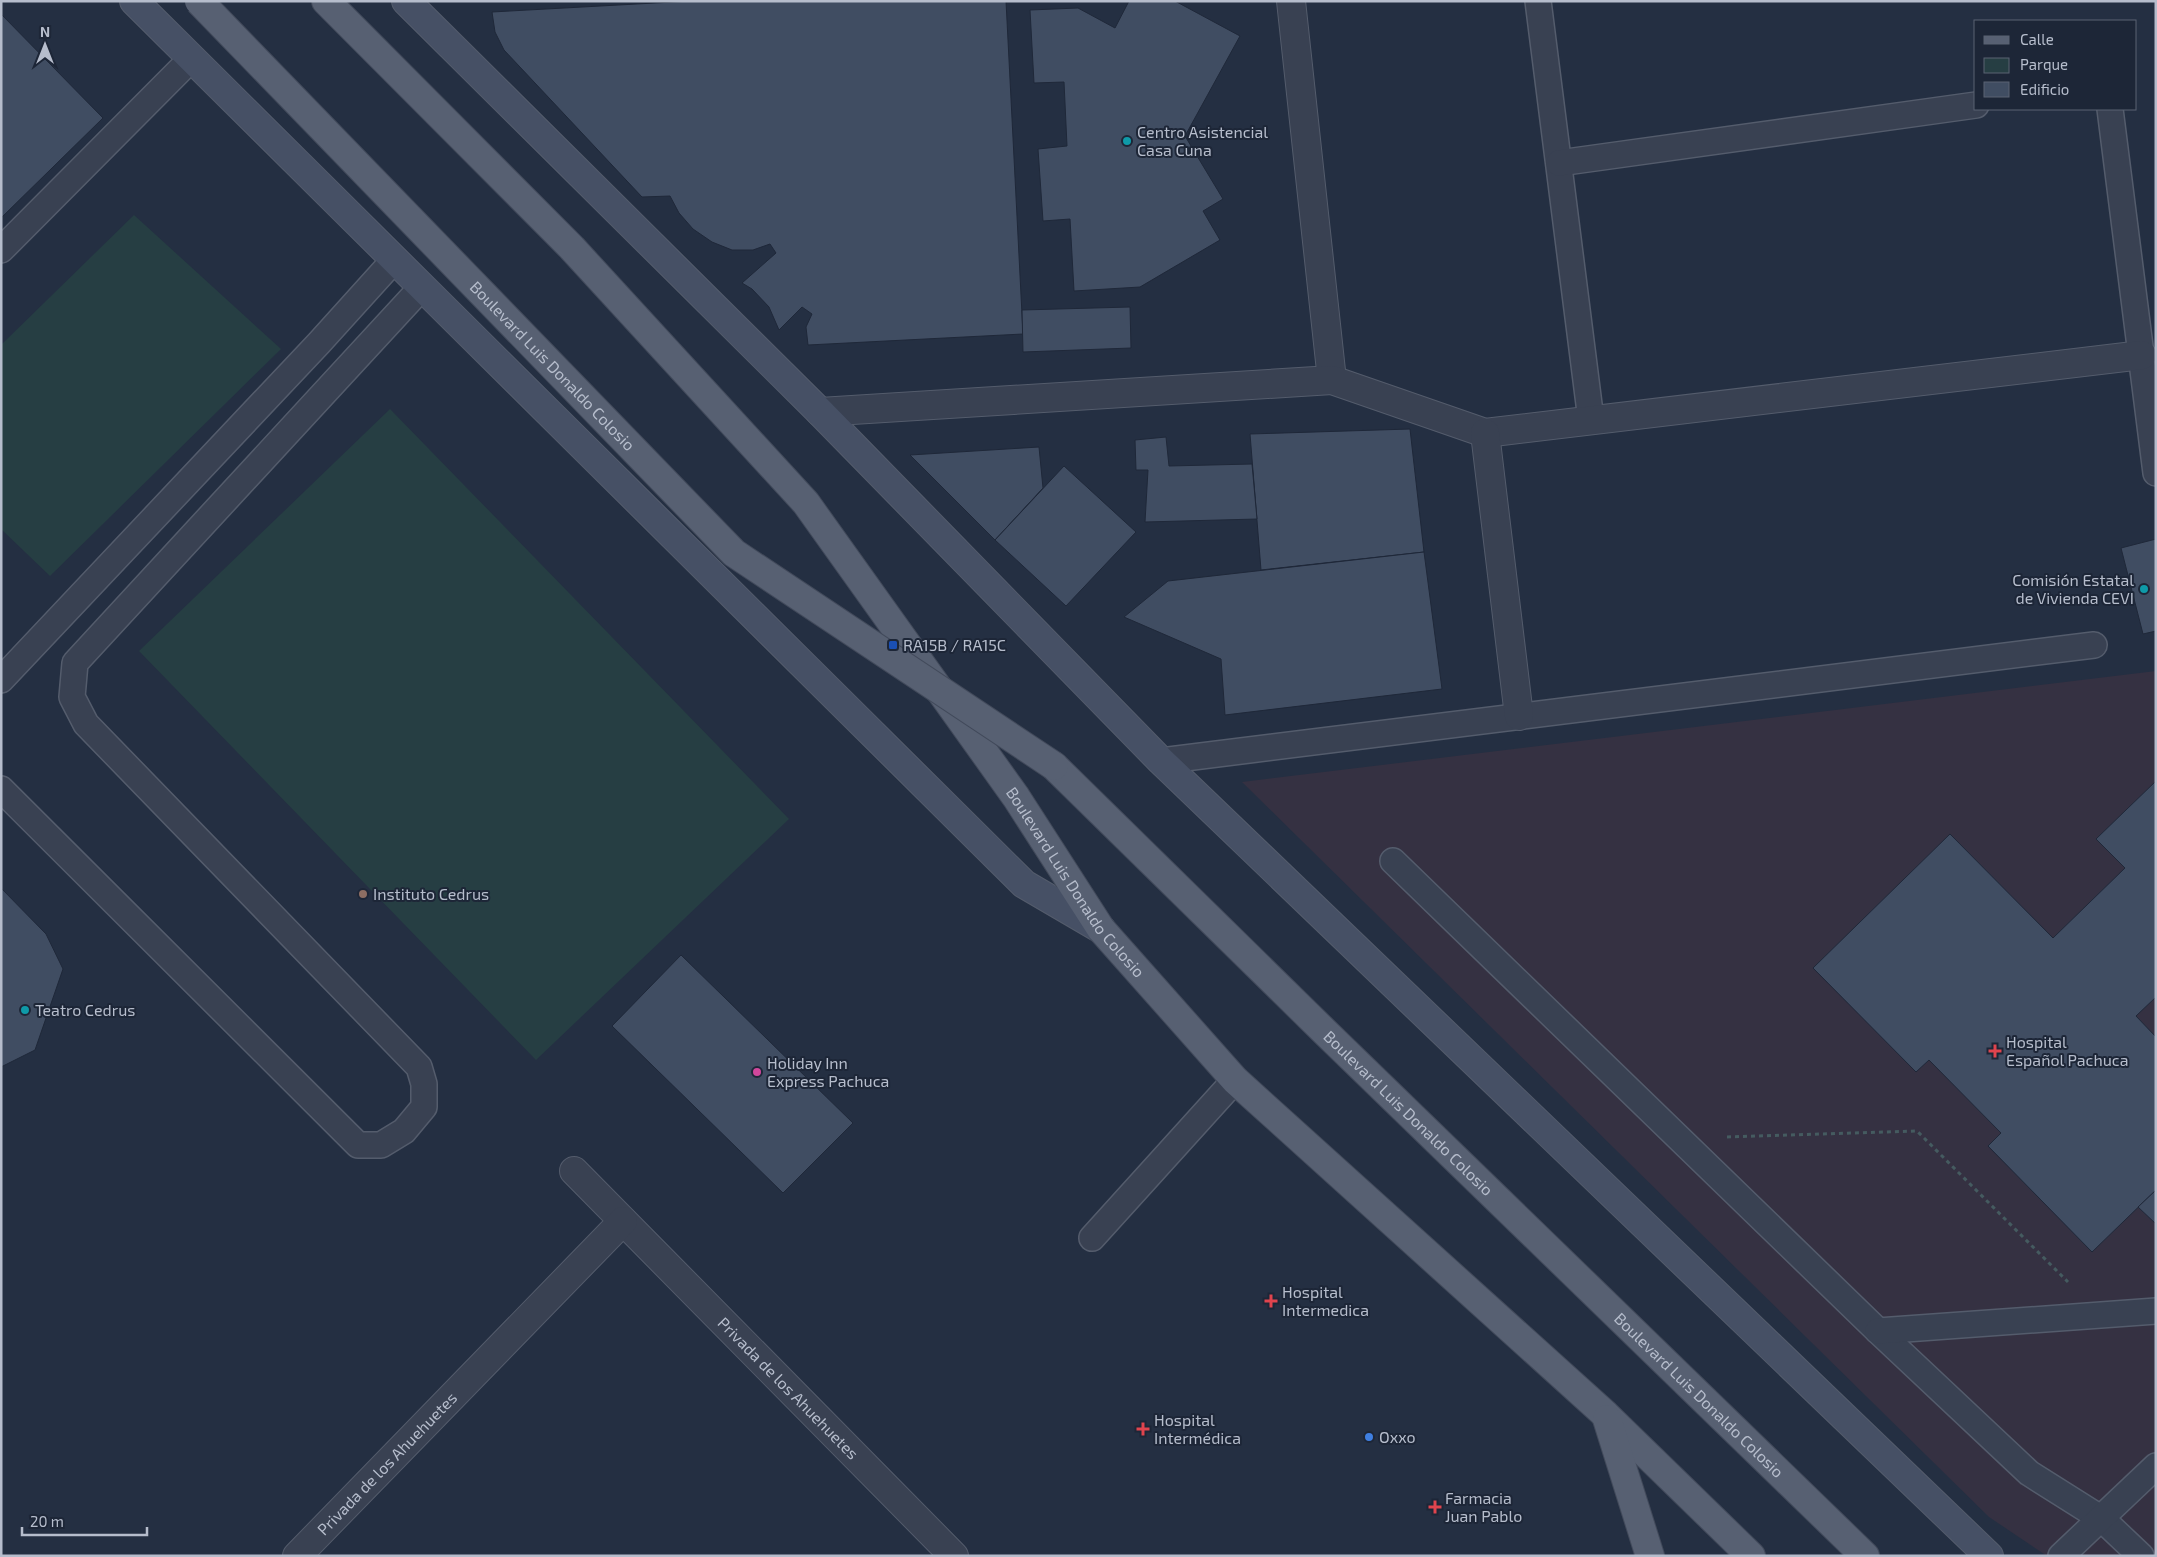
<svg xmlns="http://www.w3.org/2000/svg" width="2157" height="1557" viewBox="0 0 2157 1557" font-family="'Exo 2',sans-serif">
	<rect width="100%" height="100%" fill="#242f42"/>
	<!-- medical -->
	<path fill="#353142" d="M 2156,671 L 2156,1556 L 2047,1556 L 1989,1517 L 1242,782 Z"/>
	<!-- green -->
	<g fill="#263e43">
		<path d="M 134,215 L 281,349 L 50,576 L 1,529 L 1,345 Z"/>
		<path d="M 390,409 L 789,819 L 536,1060 L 139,651 Z"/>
	</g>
	<!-- building -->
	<g fill="#404d62" stroke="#1f2839">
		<path d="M 691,1 L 1006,1 L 1023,334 L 808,345 L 806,327 L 812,314 L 802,307 L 779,330 L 769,307 L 752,289 L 742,283 L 776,253 L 770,244 L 753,250 L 732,250 L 712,242 L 693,229 L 679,213 L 670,196 L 642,197 L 504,50 L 495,32 L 492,12 Z"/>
		<path d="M 1129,1 L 1175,1 L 1240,36 L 1185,136 L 1223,199 L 1203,211 L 1220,240 L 1140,287 L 1074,291 L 1070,219 L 1043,221 L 1038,149 L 1067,146 L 1064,82 L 1034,83 L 1030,10 L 1078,8 L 1115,28 Z"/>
		<path d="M 1,14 L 103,118 L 1,218 Z"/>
		<path d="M 1130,307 L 1131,348 L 1023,352 L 1022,310 Z"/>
		<path d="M 1410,429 L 1424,552 L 1261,570 L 1250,434 Z"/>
		<path d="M 1166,437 L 1169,466 L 1252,464 L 1257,519 L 1145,522 L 1148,470 L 1136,470 L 1135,440 Z"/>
		<path d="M 1039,447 L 1043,488 L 995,540 L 910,455 Z"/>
		<path d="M 1064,466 L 1136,532 L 1066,606 L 995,540 Z"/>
		<path d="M 2156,539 L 2156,631 L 2143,634 L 2121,548 Z"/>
		<path d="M 1424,552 L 1442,689 L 1225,715 L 1221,659 L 1124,617 L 1168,581 Z"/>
		<path d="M 2156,781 L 2156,997 L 2136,1016 L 2156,1037 L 2156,1190 L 2092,1252 L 1988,1146 L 2001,1133 L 1929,1060 L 1916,1072 L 1813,968 L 1950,834 L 2053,938 L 2125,868 L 2096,839 Z"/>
		<path d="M 1,888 L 46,934 L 63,969 L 35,1050 L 1,1067 Z"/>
		<path d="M 681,955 L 853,1123 L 783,1193 L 612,1026 Z"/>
		<path d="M 2156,1190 L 2156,1224 L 2138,1207 Z"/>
	</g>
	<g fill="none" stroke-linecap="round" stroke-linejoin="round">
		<defs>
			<g id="lane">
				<path d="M 1538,1 L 1591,420"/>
				<path d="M 2110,109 L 2156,473"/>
				<path d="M 1559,163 L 1976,105"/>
				<path d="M 1,250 L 192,58"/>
				<path d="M 1,680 L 319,343 L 394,260"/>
				<path d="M 1161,761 L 2094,645"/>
				<path d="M 1,789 L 358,1145 L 381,1145 L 404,1131 L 424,1107 L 424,1084 L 419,1067 L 86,724 L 72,697 L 75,663 L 422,287"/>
				<path d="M 1393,861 L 1878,1331 L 2029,1473 L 2102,1519 L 2141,1556"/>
				<path d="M 1092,1238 L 1235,1080"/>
				<path d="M 1878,1331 L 2156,1311"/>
				<path d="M 2061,1556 L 2156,1466"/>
			</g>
			<g id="street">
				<path d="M 1291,1 L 1332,380"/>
				<path d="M 820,412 L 1332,380 L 1485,433 L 2142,355"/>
				<path d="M 1485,433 L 1519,716"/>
				<path id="s1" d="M 574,1171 L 954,1556"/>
				<path id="s2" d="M 297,1556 L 623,1221"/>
			</g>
			<g id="secondary">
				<path d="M 134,1 L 1024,884 L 1101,929"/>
				<path d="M 406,1 L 820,412 L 1161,761 L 1989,1556"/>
			</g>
			<g id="primary">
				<path id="s3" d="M 326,1 L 572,248 L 806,503 L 1016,797 L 1101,929 L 1235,1080 L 1606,1415 L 1751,1556"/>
				<path id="s4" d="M 1054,766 L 1324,1031 L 1865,1556"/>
				<path d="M 1607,1419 L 1650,1556"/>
			</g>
		</defs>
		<!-- lane casing -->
		<use href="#lane" stroke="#545c6c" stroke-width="28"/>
		<!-- street casing -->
		<use href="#street" stroke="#545c6c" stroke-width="30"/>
		<!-- secondary casing -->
		<use href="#secondary" stroke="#545c6c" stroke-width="30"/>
		<!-- primary casing -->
		<use href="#primary" stroke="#424a5b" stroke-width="30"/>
		<!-- path -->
		<path stroke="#455b60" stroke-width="3" stroke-dasharray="4 4" stroke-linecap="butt" d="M 1727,1137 L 1917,1131 L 2068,1282"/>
		<!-- lane -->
		<use href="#lane" stroke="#394152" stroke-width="25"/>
		<!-- street -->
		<use href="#street" stroke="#394152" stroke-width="28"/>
		<!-- secondary -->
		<use href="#secondary" stroke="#465065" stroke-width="28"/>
		<!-- primary -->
		<use href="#primary" stroke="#576072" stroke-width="28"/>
		<defs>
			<g id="primary-bridge">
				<path id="s5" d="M 199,1 L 734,553 L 1054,766"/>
			</g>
		</defs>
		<!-- primary-bridge casing -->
		<use href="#primary-bridge" stroke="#424a5b" stroke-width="30" stroke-linecap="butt"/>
		<!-- primary-bridge -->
		<use href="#primary-bridge" stroke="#576072" stroke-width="28"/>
	</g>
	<!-- markers -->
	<g fill="#0f9aa8" stroke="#1d2637" stroke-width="2">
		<circle cx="1127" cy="141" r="5"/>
		<circle cx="2144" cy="589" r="5"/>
		<circle cx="25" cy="1010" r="5"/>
	</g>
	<rect fill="#1a4fb4" stroke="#1d2637" stroke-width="2" x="888" y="640" width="10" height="10" rx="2.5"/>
	<circle fill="#8d6e63" stroke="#1d2637" stroke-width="2" cx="363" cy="894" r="5"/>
	<g fill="#e0444e" stroke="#1d2637" stroke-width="2">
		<path d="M1992.5 1043.5h5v5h5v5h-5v5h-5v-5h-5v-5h5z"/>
		<path d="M1268.5 1293.5h5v5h5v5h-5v5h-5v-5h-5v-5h5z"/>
		<path d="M1140.5 1421.5h5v5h5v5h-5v5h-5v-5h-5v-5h5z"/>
		<path d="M1432.5 1499.5h5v5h5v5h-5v5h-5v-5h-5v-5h5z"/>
	</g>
	<circle fill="#d1479c" stroke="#1d2637" stroke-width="2" cx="757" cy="1072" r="5"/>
	<circle fill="#3f7fe0" stroke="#1d2637" stroke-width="2" cx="1369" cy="1437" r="5"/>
	<g text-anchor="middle" stroke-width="4" stroke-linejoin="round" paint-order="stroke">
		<!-- poi labels -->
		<g font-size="16" fill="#b6bdcc" stroke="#1d2637" text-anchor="start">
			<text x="1137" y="138">Centro Asistencial<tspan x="1137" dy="18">Casa Cuna</tspan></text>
			<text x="2134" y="586" text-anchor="end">Comisión Estatal<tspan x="2134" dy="18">de Vivienda CEVI</tspan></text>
			<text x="903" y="651">RA15B / RA15C</text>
			<text x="373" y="900">Instituto Cedrus</text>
			<text x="35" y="1016">Teatro Cedrus</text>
			<text x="2006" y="1048">Hospital<tspan x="2006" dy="18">Español Pachuca</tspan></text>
			<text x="767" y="1069">Holiday Inn<tspan x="767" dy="18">Express Pachuca</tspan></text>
			<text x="1282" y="1298">Hospital<tspan x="1282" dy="18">Intermedica</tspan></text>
			<text x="1154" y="1426">Hospital<tspan x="1154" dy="18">Intermédica</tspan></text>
			<text x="1379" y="1443">Oxxo</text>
			<text x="1445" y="1504">Farmacia<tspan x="1445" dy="18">Juan Pablo</tspan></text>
		</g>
		<!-- street labels -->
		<g font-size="16" fill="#b6bdcc" stroke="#1d2637">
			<text dy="6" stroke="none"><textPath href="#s5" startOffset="508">Boulevard Luis Donaldo Colosio</textPath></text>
			<text dy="6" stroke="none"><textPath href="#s3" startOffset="1160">Boulevard Luis Donaldo Colosio</textPath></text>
			<text dy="6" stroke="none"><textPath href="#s4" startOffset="496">Boulevard Luis Donaldo Colosio</textPath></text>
			<text dy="6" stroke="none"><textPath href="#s1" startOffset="305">Privada de los Ahuehuetes</textPath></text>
			<text dy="6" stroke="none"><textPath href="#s4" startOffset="901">Boulevard Luis Donaldo Colosio</textPath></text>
			<text dy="6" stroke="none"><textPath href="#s2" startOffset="129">Privada de los Ahuehuetes</textPath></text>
		</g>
	</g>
	<!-- border -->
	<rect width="2157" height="1557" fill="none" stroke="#b6bdcc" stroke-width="5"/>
	<!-- legend -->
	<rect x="1974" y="20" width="162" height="90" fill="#1d2637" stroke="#5a6273"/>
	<rect x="1984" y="36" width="25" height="8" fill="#576072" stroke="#5a6273"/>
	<text x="2020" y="45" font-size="15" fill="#b6bdcc">Calle</text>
	<rect x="1984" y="58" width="25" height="15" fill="#263e43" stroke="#5a6273"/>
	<text x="2020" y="70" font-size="15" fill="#b6bdcc">Parque</text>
	<rect x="1984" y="82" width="25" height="15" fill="#404d62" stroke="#5a6273"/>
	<text x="2020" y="95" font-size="15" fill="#b6bdcc">Edificio</text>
	<!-- north arrow -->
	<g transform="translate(45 45)" stroke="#1d2637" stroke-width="4" paint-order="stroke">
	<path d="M0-4L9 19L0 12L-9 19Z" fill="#b6bdcc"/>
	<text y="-8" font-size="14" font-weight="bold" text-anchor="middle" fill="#b6bdcc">N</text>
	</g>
	<!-- scale -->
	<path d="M22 1527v8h125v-8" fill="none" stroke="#b6bdcc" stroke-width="2.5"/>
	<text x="30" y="1527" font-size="15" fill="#b6bdcc" stroke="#1d2637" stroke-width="4" paint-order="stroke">20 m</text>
</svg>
